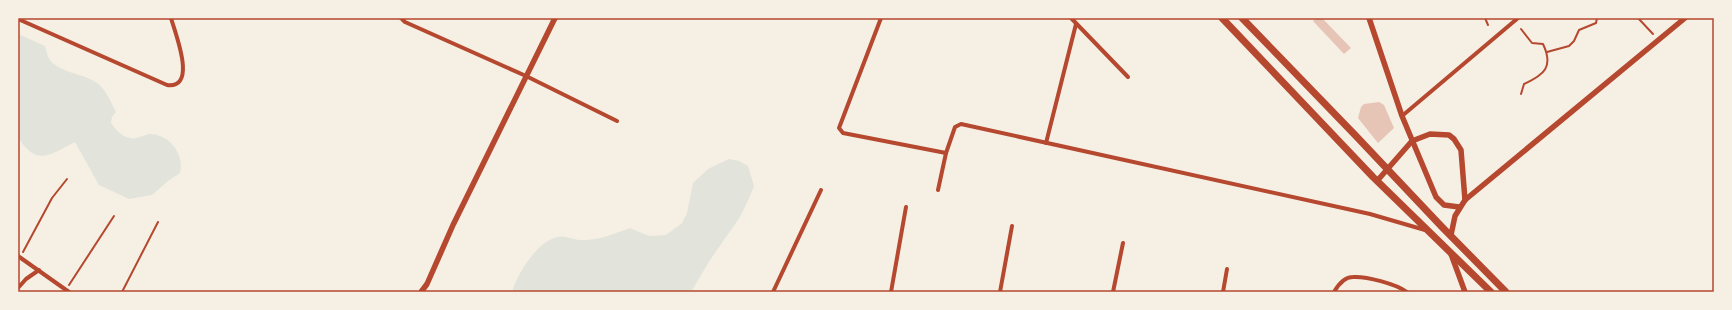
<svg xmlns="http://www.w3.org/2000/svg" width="1732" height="310" viewBox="0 0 1732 310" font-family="Commissioner,sans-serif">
	<rect width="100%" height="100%" fill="#f6efe4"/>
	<!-- green -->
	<g fill="#e2e4dc">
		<path d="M 18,34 L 45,46 C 46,50 47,56 50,60 C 58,72 85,74 97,83 C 106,90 111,102 116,112 L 112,117 L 111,123 C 115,129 122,137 130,138 C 137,140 144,134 151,134 C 170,135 185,155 180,173 L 168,181 L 152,195 L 129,199 L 99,185 L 75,142 C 50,155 36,167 18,137 Z"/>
		<path d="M 729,159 L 739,161 L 748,166 L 754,186 L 750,196 L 740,217 L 710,260 L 691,292 L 512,292 C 517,274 538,240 558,237 C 564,235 572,239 579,240 C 598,241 613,234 630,228 L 649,236 L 666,235 L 682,223 L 687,213 L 693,183 L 708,169 Z"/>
	</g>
	<!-- building -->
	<g fill="#e6c5b7">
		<path d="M 1317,18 L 1322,18 L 1351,48 L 1344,54 L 1313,21 Z"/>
		<path d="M 1379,102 L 1384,105 L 1394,128 L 1378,143 L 1358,118 L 1361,107 L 1364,104 Z"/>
	</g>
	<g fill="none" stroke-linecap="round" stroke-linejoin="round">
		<!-- path -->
		<g stroke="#b5482f" stroke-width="2">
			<path d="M 1485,18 L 1488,25"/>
			<path d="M 1638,18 L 1653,34"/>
			<path d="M 1547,52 L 1569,46 L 1574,41 L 1579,30 L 1596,23 L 1597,18"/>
			<path d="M 1521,94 L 1524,84 C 1544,75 1554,67 1543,44 L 1532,43 L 1521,29"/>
			<path d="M 23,252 L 52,198 L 67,179"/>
			<path d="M 69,285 L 114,216"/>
			<path d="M 122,292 L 158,222"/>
		</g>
		<!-- minor -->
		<g stroke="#b5482f" stroke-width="4">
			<path d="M 401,18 L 405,22 L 526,76 L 617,121"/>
			<path d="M 881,18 L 839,128 L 843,133 L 946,153"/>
			<path d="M 1071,18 L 1128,77"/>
			<path d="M 18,19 L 167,85 C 198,89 175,33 171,18"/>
			<path d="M 1402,116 L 1518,18"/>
			<path d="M 1046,143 L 1076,24"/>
			<path d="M 938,190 L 946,153 L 955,127 L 961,124 L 1370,214 L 1425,230"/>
			<path d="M 18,256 L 69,292"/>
			<path d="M 18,288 L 26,279 L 39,270"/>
			<path d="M 773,292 L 821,190"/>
			<path d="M 891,292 L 906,207"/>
			<path d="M 1000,292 L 1012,226"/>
			<path d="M 1113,292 L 1123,243"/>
			<path d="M 1223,292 L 1227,269"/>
			<path d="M 1334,292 C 1338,285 1344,277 1353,277 C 1366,276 1396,284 1407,292"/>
		</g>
		<!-- tertiary -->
		<g stroke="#b5482f" stroke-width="5.5">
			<path d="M 1369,18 L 1402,116 L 1436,197 L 1444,205 L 1459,207"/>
			<path d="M 1377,181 L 1412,141 L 1430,134 L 1449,135 L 1454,139 L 1461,150 L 1465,200"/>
			<path d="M 1451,235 L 1455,216 L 1465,200 L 1685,18"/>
			<path d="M 1451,254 L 1465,292"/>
			<path d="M 421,292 L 427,284 L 453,225 L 555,18"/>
		</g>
		<!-- primary -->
		<g stroke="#b5482f" stroke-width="7">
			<path d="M 1222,18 L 1373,177 L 1491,292"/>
			<path d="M 1242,18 L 1356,136 L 1442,227 L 1506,292"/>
		</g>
	</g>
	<!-- border -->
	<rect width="1732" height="310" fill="none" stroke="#f6efe4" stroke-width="38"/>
	<rect x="19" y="19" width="1694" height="272" fill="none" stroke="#b5482f" stroke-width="1.5"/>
</svg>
